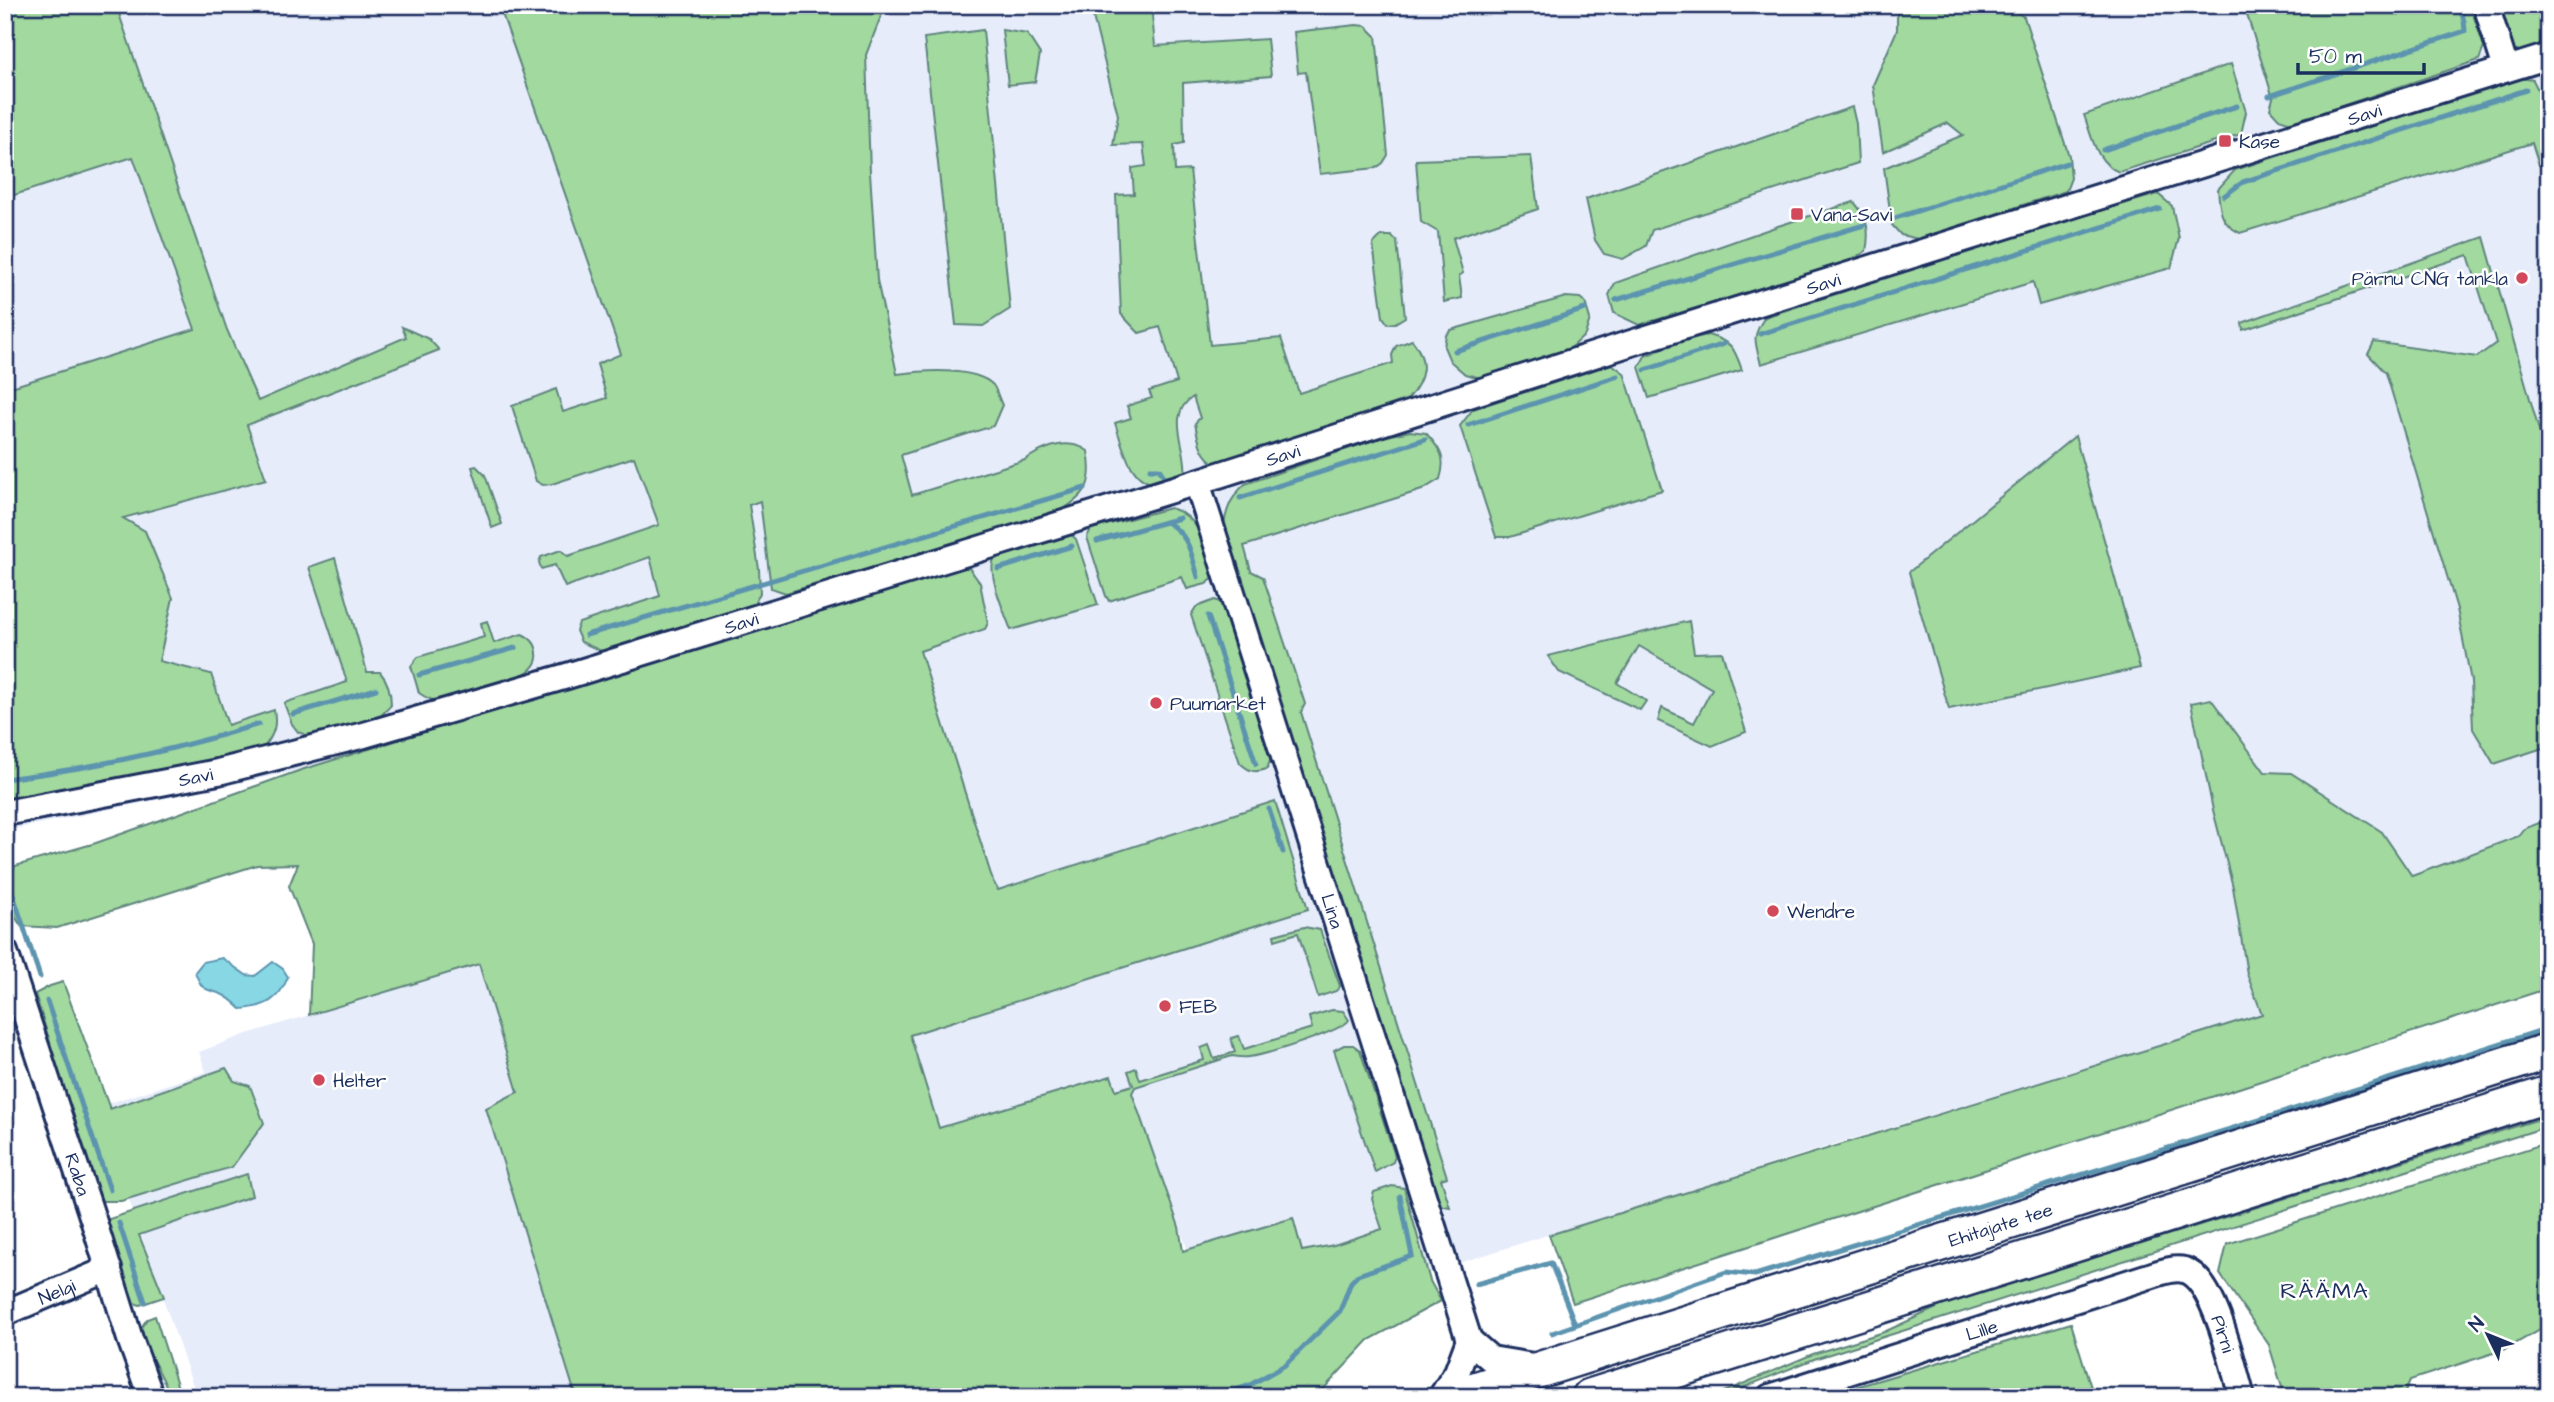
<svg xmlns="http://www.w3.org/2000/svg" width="2554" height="1402" viewBox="0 0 2554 1402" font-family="'Architects Daughter',sans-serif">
	<rect width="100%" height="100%" fill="#fff"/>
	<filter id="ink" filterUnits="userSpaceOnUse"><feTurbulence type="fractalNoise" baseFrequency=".0143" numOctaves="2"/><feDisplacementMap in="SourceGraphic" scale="14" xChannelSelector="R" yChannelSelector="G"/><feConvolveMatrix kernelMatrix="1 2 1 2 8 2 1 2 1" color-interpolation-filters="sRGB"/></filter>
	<g filter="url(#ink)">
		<!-- built -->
		<g fill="#e6ecfa">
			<path d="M 5,5 L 2549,5 L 2549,919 L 2241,1021 L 1829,1146 L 1219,1339 L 1132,1093 L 899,1153 L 828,946 L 993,881 L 900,586 L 301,770 L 5,831 Z"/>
			<path d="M 479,963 L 518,1092 L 486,1108 L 576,1397 L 197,1397 L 97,1107 L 206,1072 L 199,1052 L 247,1034 Z"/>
		</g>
		<!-- green -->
		<g fill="#a2d99e" stroke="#5e847e" stroke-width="2">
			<path d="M 5,5 L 116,5 L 227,330 L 258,401 L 406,337 L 402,327 L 429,339 L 439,350 L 247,425 L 266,479 L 123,518 L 145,531 L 173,598 L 159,661 L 211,674 L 228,725 L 274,710 C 277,725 274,734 265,746 L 145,777 L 25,798 L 5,800 L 5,389 L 195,329 L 133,157 L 5,198 Z"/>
			<path d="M 499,5 L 915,5 L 883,11 L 866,55 L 870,172 L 877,280 L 897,374 C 920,371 975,366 993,385 C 997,390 999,400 1002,405 L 993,426 L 901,455 L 912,495 L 1025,460 C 1043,448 1068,437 1088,451 C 1094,484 1087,495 1059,512 L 786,593 L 771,588 L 760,501 L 749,505 L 759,569 L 760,593 L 754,604 L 601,651 L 581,642 L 576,631 L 579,623 L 660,596 L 650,557 L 565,587 L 555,565 L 541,569 L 539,562 L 541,557 L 561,550 L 568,556 L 659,525 L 634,457 L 552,484 L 543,485 L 536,481 L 512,406 L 556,389 L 563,412 L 607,398 L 597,364 L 621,354 Z"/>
			<path d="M 1090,5 L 1151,5 L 1155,46 L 1267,39 L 1271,76 L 1183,83 L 1184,143 L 1174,145 L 1175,171 L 1190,170 L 1210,345 L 1281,338 L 1299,393 L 1393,363 L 1392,355 L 1396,346 L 1412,340 C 1429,361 1425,379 1408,399 L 1217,465 C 1201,457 1198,440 1195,423 L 1200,418 L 1193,397 C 1164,415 1189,449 1185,475 C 1177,478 1167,483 1158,483 C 1130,486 1122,443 1115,423 L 1131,418 L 1127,406 L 1152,398 L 1149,391 L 1177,382 L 1160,327 L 1139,333 L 1121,314 L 1116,195 L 1134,194 L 1132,168 L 1146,166 L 1143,144 L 1113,145 L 1118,115 Z"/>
			<path d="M 1897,5 L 2011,5 L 2012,9 L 2024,17 L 2069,156 L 2071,178 L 2066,191 L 1918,239 L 1901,235 L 1892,225 L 1884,168 L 1963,135 L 1948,123 L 1883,152 L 1873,85 L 1897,30 Z"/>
			<path d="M 2244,5 L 2470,5 L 2484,47 L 2479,60 L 2291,123 L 2279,119 L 2270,109 L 2273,98 Z"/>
			<path d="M 2492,5 L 2549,5 L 2549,41 L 2516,53 L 2506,48 Z"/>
			<path d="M 1356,25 L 1366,26 L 1376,36 L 1388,155 L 1383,163 L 1376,168 L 1320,174 L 1306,72 L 1298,73 L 1294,32 Z"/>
			<path d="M 983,30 L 1010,309 L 983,326 L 956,325 L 924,38 Z"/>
			<path d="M 1002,30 L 1027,34 L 1040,54 L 1035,82 L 1008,85 Z"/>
			<path d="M 2231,64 L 2246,112 L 2241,134 L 2119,172 C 2096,163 2092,137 2084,115 Z"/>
			<path d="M 2520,78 L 2533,80 C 2549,109 2549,130 2549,163 L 2539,165 L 2532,143 L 2240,233 C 2219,223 2220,209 2218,189 L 2235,170 Z"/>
			<path d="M 1852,107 L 1856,124 L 1858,163 L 1652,230 L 1646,246 L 1623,259 L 1604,254 L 1595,240 L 1586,199 Z"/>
			<path d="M 1531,156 L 1538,209 L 1453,238 L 1463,273 L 1459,276 L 1462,298 L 1444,302 L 1438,232 L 1421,222 L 1416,160 Z"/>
			<path d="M 2158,194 L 2172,206 L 2179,238 L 2171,268 L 2039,305 L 2033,282 L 1761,364 C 1755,342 1751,337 1765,317 L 2018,235 Z"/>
			<path d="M 1854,202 C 1868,218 1870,231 1866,251 L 1848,263 L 1639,325 L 1614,313 L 1609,295 L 1615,283 L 1778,226 Z"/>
			<path d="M 1381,236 L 1391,236 L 1397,241 L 1405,317 L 1395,323 L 1388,324 L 1383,317 L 1373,244 Z"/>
			<path d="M 2484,237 L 2546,455 L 2549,454 L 2549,746 L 2494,764 L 2473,729 L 2471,681 L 2457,609 L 2386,373 L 2368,354 L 2374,342 L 2477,357 L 2496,343 L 2468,255 L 2243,330 L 2242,323 Z"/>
			<path d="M 1566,297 L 1580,298 L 1585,302 L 1590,319 L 1585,335 L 1571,348 L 1481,378 L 1465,374 L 1450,361 L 1444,347 L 1446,335 L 1451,330 Z"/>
			<path d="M 1708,335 C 1732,342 1734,347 1742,370 L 1649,398 L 1639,367 L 1645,356 L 1684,340 Z"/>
			<path d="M 1612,364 L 1624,373 L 1662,490 L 1510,537 L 1496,537 L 1460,426 L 1473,409 Z"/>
			<path d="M 1410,431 L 1426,433 C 1440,449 1447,457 1440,479 L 1422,490 L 1244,546 L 1251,571 L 1263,577 L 1305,704 L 1301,712 L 1447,1177 L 1441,1179 L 1450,1207 L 1438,1205 L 1223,533 C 1225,512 1230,498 1245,484 L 1383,437 Z"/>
			<path d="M 2075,436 L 2140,668 L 1949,709 L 1909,572 Z"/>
			<path d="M 476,466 L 485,475 L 502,524 L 492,528 L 472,467 Z"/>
			<path d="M 1170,508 C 1199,515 1210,549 1215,577 L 1206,584 L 1187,589 L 1182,577 L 1109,601 L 1106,596 L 1087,537 L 1091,529 Z"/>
			<path d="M 1070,534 L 1076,539 L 1098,605 L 1011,630 C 1005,614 987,574 994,559 Z"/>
			<path d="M 335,558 L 367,672 L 380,672 C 388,681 391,692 391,705 L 375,722 L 314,738 L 298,732 L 292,724 L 284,703 L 347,682 L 309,567 Z"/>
			<path d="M 957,568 L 969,568 L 980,583 L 988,623 L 985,629 L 920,651 L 993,881 L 998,890 L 1275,801 L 1308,909 L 910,1035 L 939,1128 L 1111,1076 L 1116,1090 L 1133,1085 L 1128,1071 L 1136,1068 L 1140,1080 L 1204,1060 L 1201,1048 L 1209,1045 L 1214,1059 L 1235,1052 L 1231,1038 L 1239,1036 L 1244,1049 L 1312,1028 L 1309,1017 L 1332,1010 L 1343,1011 L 1349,1020 C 1342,1031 1266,1055 1249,1057 C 1244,1058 1238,1057 1232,1056 L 1135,1087 L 1132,1093 L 1179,1227 L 1183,1251 L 1293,1218 L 1302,1251 L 1334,1245 L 1382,1229 L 1372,1199 L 1374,1192 L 1392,1186 L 1404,1188 L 1430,1281 L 1441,1301 L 1369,1340 L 1316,1397 L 576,1397 L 486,1108 L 518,1092 L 479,964 L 309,1015 L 312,944 L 289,886 L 298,864 L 257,865 L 57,928 L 21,926 C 3,898 1,899 15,866 L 96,843 L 301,770 Z"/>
			<path d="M 1215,600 L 1224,604 L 1271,758 L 1267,769 C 1254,773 1250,772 1240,763 L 1191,615 L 1196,607 Z"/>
			<path d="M 487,621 L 494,643 L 522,634 C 531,638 537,644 537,654 C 538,660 535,665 531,669 C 522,679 460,699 444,701 C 435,702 426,698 419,693 L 411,666 L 418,657 L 484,637 L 481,623 Z"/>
			<path d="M 1689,621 L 1694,653 L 1722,652 L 1746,732 L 1712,746 L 1658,721 L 1662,708 L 1694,723 L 1712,689 L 1639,646 L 1617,683 L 1646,701 L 1640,710 L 1559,672 L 1548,656 Z"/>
			<path d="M 2211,699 L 2265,772 L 2291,773 L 2382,832 L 2412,876 L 2519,836 L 2524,829 L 2549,819 L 2549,988 L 1573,1303 L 1549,1235 L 2262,1014 L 2247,974 L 2233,887 L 2213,810 L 2191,703 Z"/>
			<path d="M 1304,927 L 1320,930 L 1340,986 L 1336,991 L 1318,997 L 1298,933 L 1275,940 L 1274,935 Z"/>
			<path d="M 63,982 L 110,1109 L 226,1068 L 234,1081 L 250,1086 L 264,1123 L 232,1167 L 121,1201 L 102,1201 L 93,1181 L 35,994 L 50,986 Z"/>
			<path d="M 1344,1045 L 1353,1045 L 1360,1050 L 1395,1156 L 1393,1162 L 1375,1172 L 1334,1050 Z"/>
			<path d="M 2549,1116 L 2549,1126 L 1814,1359 L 1720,1397 L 1719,1394 L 1813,1354 L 1884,1332 L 1943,1305 Z"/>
			<path d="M 2549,1142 L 2549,1344 L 2541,1329 L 2506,1349 L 2410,1380 L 2403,1397 L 2285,1397 L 2269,1345 L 2220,1274 L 2227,1244 Z"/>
			<path d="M 247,1174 L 252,1196 L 139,1235 L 164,1297 L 140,1305 L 134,1303 L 106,1224 L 109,1219 Z"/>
			<path d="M 155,1316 L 181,1397 L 172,1397 L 141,1337 L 140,1329 L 147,1319 Z"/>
			<path d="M 2071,1323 L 2094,1397 L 1822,1397 Z"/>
		</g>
		<!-- water -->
		<path fill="#88d7e5" stroke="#5c94af" stroke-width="2" d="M 222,958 L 246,975 L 255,976 L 273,962 L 283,969 L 288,977 C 279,1000 266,1007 241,1009 C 235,1003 229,997 221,994 C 204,988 202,991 195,972 L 203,962 Z"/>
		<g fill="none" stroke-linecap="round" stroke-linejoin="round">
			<!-- stream -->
			<g stroke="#5c94af" stroke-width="5">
				<path d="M 2269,96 L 2465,31 L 2464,21 L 2459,5"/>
				<path d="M 2103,150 L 2237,106"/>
				<path d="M 2224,196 L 2243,182 L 2526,90"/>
				<path d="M 1892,219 L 2067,163"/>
				<path d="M 1616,300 L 1864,225"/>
				<path d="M 1760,334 L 2160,209"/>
				<path d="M 1455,351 L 1585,309"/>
				<path d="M 1645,370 L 1724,344"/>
				<path d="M 1468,425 L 1618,376"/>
				<path d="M 1150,469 L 1159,469 L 1165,478"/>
				<path d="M 1240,498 L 1425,439"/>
				<path d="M 1166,522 C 1189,534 1191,553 1198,577"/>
				<path d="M 1097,541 L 1180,518"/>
				<path d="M 998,569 L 1072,546"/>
				<path d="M 1208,616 L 1256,764"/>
				<path d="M 586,635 L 1085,488"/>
				<path d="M 419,675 L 515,648"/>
				<path d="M 293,714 L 376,689"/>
				<path d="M 5,779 C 95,768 173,751 259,724"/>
				<path d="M 1269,809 L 1283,852"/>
				<path d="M 5,870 L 40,977"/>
				<path d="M 47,1001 L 110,1190"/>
				<path d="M 119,1223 L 145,1302"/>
				<path d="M 1476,1284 L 1551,1263 L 1575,1324"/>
				<path d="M 1552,1333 L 1726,1272 L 1755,1275 L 2263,1119 L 2549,1028"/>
				<path d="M 1215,1397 L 1250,1385 L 1285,1365 L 1340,1311 L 1351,1282 L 1358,1275 L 1412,1256 L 1400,1196"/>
			</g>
			<defs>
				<g id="minor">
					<path d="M 2486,5 L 2506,69"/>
					<path id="s1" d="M 1197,482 L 1469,1340"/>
					<path id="s2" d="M 5,813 L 218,772 L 364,735 L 567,676 L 1197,482 L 1625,345 L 2549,56"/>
					<path id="s3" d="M 5,952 L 93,1219 L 130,1339 L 151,1397"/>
					<path id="s4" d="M 5,1313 L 109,1269"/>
					<path d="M 1441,1397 L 1457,1372 L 1469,1340 L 1491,1359 L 1539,1367"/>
					<path id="s5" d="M 1770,1397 L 2146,1277 C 2157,1274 2172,1267 2184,1270 C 2215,1279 2233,1367 2242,1397"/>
				</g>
				<g id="highway">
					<path id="s6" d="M 1453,1397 L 2549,1051"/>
					<path d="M 1590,1397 L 2549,1094"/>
				</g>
			</defs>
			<!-- minor casing -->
			<use href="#minor" stroke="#1b2f5e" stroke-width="30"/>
			<!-- highway casing -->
			<use href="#highway" stroke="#1b2f5e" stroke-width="40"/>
			<!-- minor -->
			<use href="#minor" stroke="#fff" stroke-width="24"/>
			<!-- highway -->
			<use href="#highway" stroke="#fff" stroke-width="35"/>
		</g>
	</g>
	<!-- markers -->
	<g fill="#d1495b" stroke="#fff" stroke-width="2.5">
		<rect x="2218" y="134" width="14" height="14" rx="3.5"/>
		<rect x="1790" y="207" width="14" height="14" rx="3.5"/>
		<circle cx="2522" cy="278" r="7"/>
		<circle cx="1156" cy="703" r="7"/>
		<circle cx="1773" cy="911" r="7"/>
		<circle cx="1165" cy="1006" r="7"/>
		<circle cx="319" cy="1080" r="7"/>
	</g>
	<g text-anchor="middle" stroke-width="5" stroke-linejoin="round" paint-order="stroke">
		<!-- street labels -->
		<g font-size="19" fill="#1b2f5e" stroke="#fff">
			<text dy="7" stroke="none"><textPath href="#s2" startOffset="2462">Savi</textPath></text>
			<text dy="7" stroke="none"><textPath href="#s2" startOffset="1895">Savi</textPath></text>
			<text dy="7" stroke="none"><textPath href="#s2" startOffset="1328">Savi</textPath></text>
			<text dy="7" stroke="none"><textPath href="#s2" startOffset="761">Savi</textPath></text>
			<text dy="7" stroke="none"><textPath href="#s2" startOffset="194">Savi</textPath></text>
			<text dy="7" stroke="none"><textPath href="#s1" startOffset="450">Lina</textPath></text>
			<text dy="7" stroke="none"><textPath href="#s3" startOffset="234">Raba</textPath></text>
			<text dy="7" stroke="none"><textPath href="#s6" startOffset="574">Ehitajate tee</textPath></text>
			<text dy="7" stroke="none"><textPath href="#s4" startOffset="56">Nelgi</textPath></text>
			<text dy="7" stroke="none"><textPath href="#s5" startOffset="222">Lille</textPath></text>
			<text dy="7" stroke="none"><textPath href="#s5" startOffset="511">Pirni</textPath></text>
		</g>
		<!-- poi labels -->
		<g font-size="19" fill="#1b2f5e" stroke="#fff" text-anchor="start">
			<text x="2239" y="148">Kase</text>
			<text x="1811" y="221">Vana-Savi</text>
			<text x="2508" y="285" text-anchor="end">Pärnu CNG tankla</text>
			<text x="1170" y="710">Puumarket</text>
			<text x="1787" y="918">Wendre</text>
			<text x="1179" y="1013">FEB</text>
			<text x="333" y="1087">Helter</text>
		</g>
		<!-- quarter labels -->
		<g font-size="23" letter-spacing="2" fill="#1b2f5e" stroke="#fff">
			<text x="2325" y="1298">RÄÄMA</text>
		</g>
	</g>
	<!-- margin -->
	<rect width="2554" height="1402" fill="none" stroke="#fff" stroke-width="28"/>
	<rect x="14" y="14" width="2526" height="1374" fill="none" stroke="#1b2f5e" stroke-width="2.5" filter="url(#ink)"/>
	<!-- north arrow -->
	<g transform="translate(2488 1335) rotate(313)" stroke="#ffffff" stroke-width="5" paint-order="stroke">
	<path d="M0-5L12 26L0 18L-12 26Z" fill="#1b2f5e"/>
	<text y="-10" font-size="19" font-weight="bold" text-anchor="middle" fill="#1b2f5e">N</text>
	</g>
	<!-- scale -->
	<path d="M2298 63v10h126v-10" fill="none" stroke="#1b2f5e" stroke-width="3.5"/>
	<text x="2309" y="63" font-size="21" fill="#1b2f5e" stroke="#ffffff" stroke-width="5" paint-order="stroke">50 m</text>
</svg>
